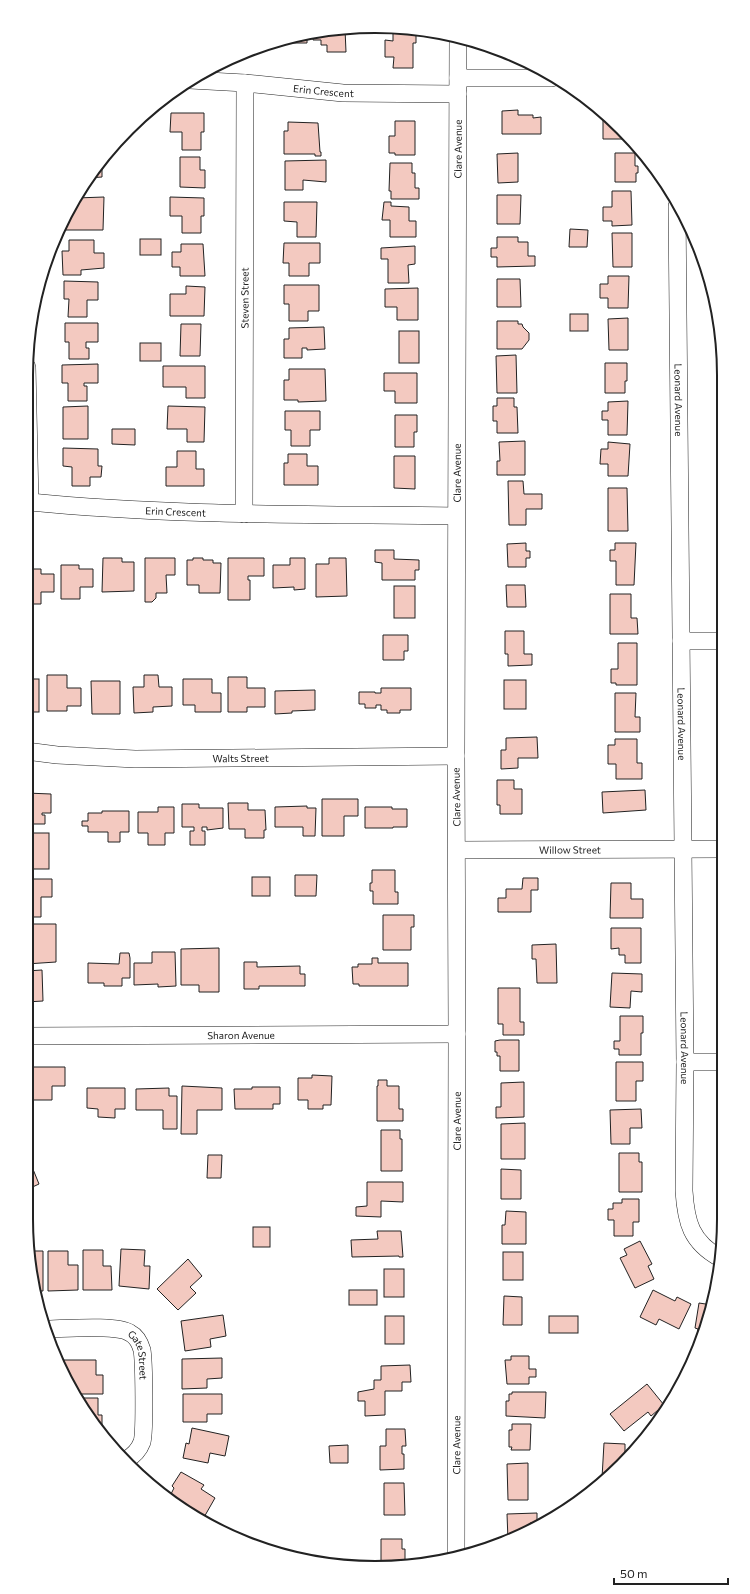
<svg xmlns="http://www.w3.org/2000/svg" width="750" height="1594" viewBox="0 0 750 1594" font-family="Commissioner,sans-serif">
	<rect width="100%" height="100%" fill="#fff"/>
	<!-- building -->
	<g fill="#f3c9c0" stroke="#222">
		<path d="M 393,28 L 416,30 L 416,43 L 413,43 L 413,68 L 393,68 L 394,57 L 385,57 L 385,40 L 393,41 Z"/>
		<path d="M 345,29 L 346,52 L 327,52 L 327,45 L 321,45 L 321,40 L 313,40 L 313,32 Z"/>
		<path d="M 307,33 L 307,43 L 289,43 L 289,40 L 283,40 Z"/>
		<path d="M 518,110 L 518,115 L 533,115 L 533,118 L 541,117 L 541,134 L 502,134 L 502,111 Z"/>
		<path d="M 171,113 L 204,113 L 204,132 L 201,132 L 201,150 L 182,150 L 182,132 L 170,132 Z"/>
		<path d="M 603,119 L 608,119 L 628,139 L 603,139 Z"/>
		<path d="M 395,121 L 415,121 L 415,155 L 395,155 L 395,153 L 389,153 L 389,136 L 395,136 Z"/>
		<path d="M 288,122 L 318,123 L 320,152 L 321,152 L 321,156 L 315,156 L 315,154 L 284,154 L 284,131 L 288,131 Z"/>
		<path d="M 518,153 L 518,182 L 498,183 L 497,154 Z"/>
		<path d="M 615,153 L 635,153 L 635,166 L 638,166 L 638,173 L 636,173 L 636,182 L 615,182 Z"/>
		<path d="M 180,157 L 200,157 L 200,170 L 205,170 L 205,188 L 180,187 Z"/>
		<path d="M 102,160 L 102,177 L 88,178 Z"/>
		<path d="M 326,160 L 326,182 L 303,180 L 303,190 L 285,190 L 285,161 Z"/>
		<path d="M 390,163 L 412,163 L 412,173 L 415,173 L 415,188 L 419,188 L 419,199 L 391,199 L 391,191 L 389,191 Z"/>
		<path d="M 87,178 L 87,191 L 79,191 L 85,181 Z"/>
		<path d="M 612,191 L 631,191 L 632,225 L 612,226 L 612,221 L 603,221 L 603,207 L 612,207 Z"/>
		<path d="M 497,195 L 521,195 L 520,224 L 497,224 Z"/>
		<path d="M 104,197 L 103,230 L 64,230 L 64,220 L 76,198 Z"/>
		<path d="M 170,197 L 204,198 L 204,216 L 201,216 L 201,233 L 182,233 L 182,216 L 170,216 Z"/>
		<path d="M 284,202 L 317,202 L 316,237 L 297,237 L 297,222 L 284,221 Z"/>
		<path d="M 384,202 L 391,202 L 391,206 L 409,207 L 409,221 L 416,221 L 416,237 L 390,237 L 390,220 L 382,220 Z"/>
		<path d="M 570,229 L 588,230 L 587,247 L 569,247 Z"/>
		<path d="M 612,233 L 632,233 L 632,267 L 613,267 Z"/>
		<path d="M 497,237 L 518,237 L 518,242 L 528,242 L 528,256 L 535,256 L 535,266 L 497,267 L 497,257 L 491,257 L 491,248 L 497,248 Z"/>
		<rect x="140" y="239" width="21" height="16"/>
		<path d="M 69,240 L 94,240 L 94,253 L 104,253 L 104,268 L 81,270 L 81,275 L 63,275 L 62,251 L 69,251 Z"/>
		<path d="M 284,243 L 320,243 L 320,263 L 309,263 L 309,276 L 289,276 L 289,263 L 283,263 Z"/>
		<path d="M 181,244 L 203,244 L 205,276 L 180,276 L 180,267 L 172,267 L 172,252 L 181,252 Z"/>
		<path d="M 415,246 L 415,264 L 408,265 L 409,283 L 388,283 L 388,259 L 381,259 L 381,248 Z"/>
		<path d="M 608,276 L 629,276 L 628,308 L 608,308 L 608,298 L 600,298 L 600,284 L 608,284 Z"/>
		<path d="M 497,279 L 520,279 L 521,307 L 497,307 Z"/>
		<path d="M 64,281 L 98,282 L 98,300 L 87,300 L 87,317 L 68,317 L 69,299 L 64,299 Z"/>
		<path d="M 284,285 L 319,285 L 319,311 L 308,311 L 308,321 L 289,321 L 289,304 L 284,304 Z"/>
		<path d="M 186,286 L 205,287 L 204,316 L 170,316 L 170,294 L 186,294 Z"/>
		<path d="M 418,288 L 418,320 L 397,320 L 397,307 L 385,307 L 385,289 Z"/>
		<rect x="570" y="314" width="18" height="17"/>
		<path d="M 628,318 L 628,350 L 609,350 L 608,319 Z"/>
		<path d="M 497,321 L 518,321 L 518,324 L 522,324 L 523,327 L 529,333 L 529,340 L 522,349 L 497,349 Z"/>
		<path d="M 65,323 L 98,323 L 98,342 L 86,342 L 86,348 L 89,348 L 89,359 L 69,359 L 69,342 L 65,342 Z"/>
		<path d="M 181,324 L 201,324 L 200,356 L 180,356 Z"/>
		<path d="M 324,327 L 325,349 L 307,350 L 307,348 L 302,348 L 302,358 L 284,358 L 284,339 L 289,339 L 289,328 Z"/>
		<rect x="399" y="331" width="20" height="32"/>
		<rect x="140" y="343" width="21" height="18"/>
		<path d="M 516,355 L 517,393 L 497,393 L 496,356 Z"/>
		<path d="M 605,363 L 627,363 L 627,381 L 625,381 L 625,393 L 605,393 Z"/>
		<path d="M 98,364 L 98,383 L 84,383 L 84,386 L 87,386 L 87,401 L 68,401 L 68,383 L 62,383 L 62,365 Z"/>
		<path d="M 163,366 L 205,366 L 205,398 L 186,398 L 186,387 L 163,387 Z"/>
		<path d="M 289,369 L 325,369 L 326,401 L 298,402 L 298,400 L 284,400 L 284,380 L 289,380 Z"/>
		<path d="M 384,373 L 417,373 L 417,403 L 395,403 L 395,391 L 384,391 Z"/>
		<path d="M 497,398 L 514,398 L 514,407 L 517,407 L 518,433 L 497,433 L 497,421 L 493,421 L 493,406 L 497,406 Z"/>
		<path d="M 628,401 L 627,435 L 608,435 L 608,420 L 602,420 L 602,411 L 608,411 L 608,402 Z"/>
		<path d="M 88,406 L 88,439 L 63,439 L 63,407 Z"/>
		<path d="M 168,406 L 205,407 L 204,442 L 187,442 L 187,429 L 167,429 Z"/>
		<path d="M 285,411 L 320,411 L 320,430 L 310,430 L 310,446 L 291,446 L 291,430 L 285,430 Z"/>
		<path d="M 395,415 L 417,415 L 417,432 L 414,432 L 414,447 L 395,447 Z"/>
		<path d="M 112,429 L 135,429 L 135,445 L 112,444 Z"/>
		<path d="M 525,441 L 525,475 L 497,475 L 497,461 L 500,461 L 499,442 Z"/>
		<path d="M 608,442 L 630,444 L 628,476 L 608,476 L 608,464 L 600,464 L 601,449 L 608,449 Z"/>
		<path d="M 63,448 L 98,449 L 98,466 L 102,466 L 101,477 L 90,477 L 90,486 L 72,486 L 72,467 L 63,466 Z"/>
		<path d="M 177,451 L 196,451 L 196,469 L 204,469 L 204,486 L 166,486 L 166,467 L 177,467 Z"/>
		<path d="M 288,454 L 307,454 L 307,466 L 318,466 L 318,485 L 284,485 L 284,463 L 288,463 Z"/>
		<path d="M 394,456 L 415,456 L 415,489 L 394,488 Z"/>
		<path d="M 508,481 L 523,481 L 524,494 L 542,494 L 542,509 L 526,509 L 526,525 L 509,525 Z"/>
		<path d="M 608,488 L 627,488 L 628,531 L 608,531 Z"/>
		<path d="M 526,543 L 526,551 L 530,551 L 530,558 L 526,558 L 526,567 L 508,567 L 507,544 Z"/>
		<path d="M 615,543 L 636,543 L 634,585 L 616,585 L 616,561 L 610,561 L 610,550 L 615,550 Z"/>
		<path d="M 375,550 L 394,550 L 394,559 L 419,560 L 419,570 L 415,570 L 415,580 L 382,580 L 382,563 L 375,562 Z"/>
		<path d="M 718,557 L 722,557 L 722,599 L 717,599 Z"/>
		<path d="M 103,558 L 122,558 L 122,562 L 134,562 L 134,591 L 102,592 Z"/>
		<path d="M 145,558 L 175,558 L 175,575 L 166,575 L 167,593 L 156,593 L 156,598 L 152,602 L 145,602 Z"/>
		<path d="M 193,558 L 203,558 L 203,560 L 213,560 L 213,563 L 221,563 L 220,593 L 199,593 L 199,585 L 187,585 L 187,560 L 193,560 Z"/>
		<path d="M 228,558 L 264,558 L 264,576 L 248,576 L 248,580 L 250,580 L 250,600 L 228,600 Z"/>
		<path d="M 290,558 L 305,558 L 305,589 L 294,590 L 294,587 L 273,588 L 273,565 L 290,565 Z"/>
		<path d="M 329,558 L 346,558 L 347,596 L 316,597 L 316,564 L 329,564 Z"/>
		<path d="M 61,565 L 79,565 L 79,569 L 93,569 L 93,587 L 80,587 L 80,599 L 61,599 Z"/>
		<path d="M 26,569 L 41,569 L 41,574 L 54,574 L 54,592 L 41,592 L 41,604 L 26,604 Z"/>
		<path d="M 506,585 L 525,585 L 526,607 L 507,607 Z"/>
		<rect x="394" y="586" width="21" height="32"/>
		<path d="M 610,594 L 631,594 L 631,618 L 637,618 L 638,634 L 610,634 Z"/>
		<path d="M 505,631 L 524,631 L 524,654 L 532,654 L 532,665 L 508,666 L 508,654 L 505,654 Z"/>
		<path d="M 383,635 L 408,635 L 408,651 L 404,651 L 404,660 L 383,660 Z"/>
		<path d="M 618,643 L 637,643 L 637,685 L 616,685 L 616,683 L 611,683 L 611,669 L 618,669 Z"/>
		<path d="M 47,675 L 67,675 L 67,688 L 81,688 L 81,706 L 67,706 L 67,711 L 47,711 Z"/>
		<path d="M 144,675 L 158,675 L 159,687 L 172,687 L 172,706 L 153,707 L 153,712 L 134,713 L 133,687 L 144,687 Z"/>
		<path d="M 228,677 L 247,677 L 247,688 L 265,688 L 265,707 L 247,707 L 247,712 L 228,712 Z"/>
		<rect x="26" y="679" width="13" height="33"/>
		<path d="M 183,679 L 212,679 L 212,693 L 221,693 L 221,712 L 195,712 L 195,705 L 183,705 Z"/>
		<rect x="504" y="680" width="22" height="29"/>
		<path d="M 91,681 L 120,681 L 120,714 L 92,714 Z"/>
		<path d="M 381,688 L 411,688 L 411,710 L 400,710 L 400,713 L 387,713 L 387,710 L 381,710 L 381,705 L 376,705 L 376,708 L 365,708 L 365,704 L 359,704 L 359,692 L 375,692 L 375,693 L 381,693 Z"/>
		<path d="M 315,690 L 315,710 L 292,711 L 292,713 L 275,714 L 275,691 Z"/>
		<path d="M 615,693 L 636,693 L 635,717 L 640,717 L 640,732 L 615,732 Z"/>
		<path d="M 537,737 L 538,758 L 518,758 L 518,768 L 501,769 L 501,750 L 506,750 L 506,738 Z"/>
		<path d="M 615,739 L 637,739 L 637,763 L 642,763 L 642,779 L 616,779 L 616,764 L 608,764 L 608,745 L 615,745 Z"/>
		<path d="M 497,780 L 514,780 L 514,789 L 522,789 L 522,814 L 500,814 L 500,805 L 497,805 Z"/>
		<path d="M 645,790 L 646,810 L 603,813 L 602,792 Z"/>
		<path d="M 26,793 L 51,794 L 51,813 L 42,813 L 42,815 L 45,815 L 45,824 L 26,824 Z"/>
		<path d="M 322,799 L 358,799 L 358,816 L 344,816 L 344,836 L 322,836 Z"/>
		<path d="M 228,803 L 248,803 L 248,810 L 265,810 L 266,830 L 264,830 L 264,838 L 245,838 L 245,829 L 229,829 Z"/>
		<path d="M 182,804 L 199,804 L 199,808 L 223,808 L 223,828 L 207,830 L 207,827 L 202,827 L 202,831 L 205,831 L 205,845 L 190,845 L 190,831 L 194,831 L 194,827 L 182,827 Z"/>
		<path d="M 307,806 L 307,808 L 316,808 L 315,836 L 303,836 L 303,827 L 275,827 L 275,807 Z"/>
		<path d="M 158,807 L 174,807 L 174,833 L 165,833 L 165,845 L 148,845 L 148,833 L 138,833 L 138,812 L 158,812 Z"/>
		<path d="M 365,807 L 392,807 L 392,809 L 407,809 L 407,827 L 393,827 L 393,828 L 365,828 Z"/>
		<path d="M 102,811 L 129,811 L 129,832 L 120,832 L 120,842 L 108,842 L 108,832 L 88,832 L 88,826 L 82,826 L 82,821 L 88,821 L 88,813 L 102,813 Z"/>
		<rect x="26" y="833" width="23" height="36"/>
		<path d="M 372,870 L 395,870 L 395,892 L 398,892 L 398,904 L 373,904 L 373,891 L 370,891 L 370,883 L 372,883 Z"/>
		<path d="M 295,875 L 317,875 L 316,896 L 295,896 Z"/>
		<rect x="252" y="877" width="18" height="19"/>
		<path d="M 523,878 L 538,878 L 538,890 L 531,890 L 531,912 L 498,912 L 498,898 L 506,898 L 506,889 L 522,889 Z"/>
		<path d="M 26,879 L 52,879 L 52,897 L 41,897 L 41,917 L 26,917 Z"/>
		<path d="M 611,883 L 631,883 L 631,899 L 643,899 L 643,918 L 610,918 Z"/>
		<path d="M 383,915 L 414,915 L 414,927 L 411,927 L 411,950 L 383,950 Z"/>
		<path d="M 26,924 L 56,924 L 56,962 L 26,964 Z"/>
		<path d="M 611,928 L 641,928 L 641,963 L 625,963 L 625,955 L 619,955 L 619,948 L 611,949 Z"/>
		<path d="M 556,944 L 557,983 L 537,983 L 536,959 L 532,959 L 532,945 Z"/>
		<path d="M 219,948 L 219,992 L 199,992 L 199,985 L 181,985 L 181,949 Z"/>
		<path d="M 152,952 L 175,952 L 176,986 L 158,987 L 158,984 L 134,985 L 134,963 L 152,963 Z"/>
		<path d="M 120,953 L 129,953 L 130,958 L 130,978 L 122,978 L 122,986 L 104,986 L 104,983 L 88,983 L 88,963 L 119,964 Z"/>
		<path d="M 372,958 L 378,958 L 378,963 L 408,963 L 408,986 L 359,986 L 359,984 L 353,984 L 352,967 L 358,967 L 358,964 L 372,964 Z"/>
		<path d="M 244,962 L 257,962 L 257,967 L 300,966 L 300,974 L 305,974 L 305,986 L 259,986 L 259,989 L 244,989 Z"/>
		<path d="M 42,970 L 43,1001 L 26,1002 L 26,971 Z"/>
		<path d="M 612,973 L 642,974 L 642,992 L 631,991 L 630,1008 L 610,1007 Z"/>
		<path d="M 498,988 L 520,988 L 520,1022 L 524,1022 L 524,1035 L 503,1035 L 503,1024 L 498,1024 Z"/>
		<path d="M 620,1016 L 643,1016 L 643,1033 L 641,1033 L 641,1055 L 619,1055 L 619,1049 L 614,1049 L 614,1041 L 620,1041 Z"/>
		<path d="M 500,1040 L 519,1040 L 519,1071 L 500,1071 L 500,1056 L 497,1056 L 497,1052 L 495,1052 L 495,1041 Z"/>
		<path d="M 616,1062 L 643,1062 L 643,1081 L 636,1081 L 636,1101 L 616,1101 Z"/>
		<path d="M 29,1067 L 65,1067 L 65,1086 L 52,1086 L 52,1100 L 33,1100 L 33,1086 L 29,1086 Z"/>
		<path d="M 312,1075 L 332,1076 L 331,1105 L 323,1105 L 323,1109 L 308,1109 L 308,1100 L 298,1100 L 298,1078 L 312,1078 Z"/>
		<path d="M 378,1080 L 387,1080 L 387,1086 L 399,1086 L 399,1109 L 403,1109 L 403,1121 L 377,1121 L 377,1086 L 378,1086 Z"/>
		<path d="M 524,1082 L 524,1117 L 496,1118 L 496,1107 L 501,1107 L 501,1083 Z"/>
		<path d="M 182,1086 L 222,1088 L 222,1110 L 197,1110 L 197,1134 L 181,1134 Z"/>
		<path d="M 252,1087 L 280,1087 L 280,1104 L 273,1104 L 273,1109 L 235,1109 L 234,1089 L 252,1089 Z"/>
		<path d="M 87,1088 L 125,1088 L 125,1109 L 115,1109 L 115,1118 L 98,1117 L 98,1109 L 87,1108 Z"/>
		<path d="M 169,1088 L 169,1096 L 177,1096 L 177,1129 L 163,1129 L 163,1110 L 136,1110 L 136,1089 Z"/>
		<path d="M 641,1109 L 642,1128 L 630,1128 L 630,1144 L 611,1144 L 610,1110 Z"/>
		<path d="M 525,1123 L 525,1159 L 501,1159 L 501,1124 Z"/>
		<path d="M 381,1130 L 400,1130 L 400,1139 L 402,1139 L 402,1171 L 381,1171 Z"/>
		<path d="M 26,1152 L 39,1184 L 26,1190 Z"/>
		<path d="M 619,1153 L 639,1153 L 639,1162 L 642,1162 L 642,1192 L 619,1192 Z"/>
		<path d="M 208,1155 L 222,1155 L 221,1178 L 207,1178 Z"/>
		<path d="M 501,1169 L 521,1170 L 521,1199 L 501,1199 Z"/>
		<path d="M 367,1182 L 403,1182 L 403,1202 L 381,1201 L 381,1217 L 356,1216 L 356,1207 L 367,1206 Z"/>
		<path d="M 622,1199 L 639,1199 L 639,1222 L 633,1222 L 633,1236 L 614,1236 L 614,1220 L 608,1220 L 608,1209 L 613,1209 L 613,1203 L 622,1203 Z"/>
		<path d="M 506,1211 L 526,1212 L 526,1244 L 502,1244 L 502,1225 L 505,1225 Z"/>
		<rect x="253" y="1227" width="17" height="20"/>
		<path d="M 377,1231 L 401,1231 L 403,1257 L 399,1257 L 399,1256 L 352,1257 L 351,1240 L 378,1239 Z"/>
		<path d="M 640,1241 L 652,1264 L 648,1266 L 654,1279 L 635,1288 L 620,1258 L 627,1255 L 624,1249 Z"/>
		<path d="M 121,1249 L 145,1250 L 144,1266 L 150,1266 L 149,1289 L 119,1286 Z"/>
		<path d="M 83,1250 L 103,1250 L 103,1266 L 111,1266 L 112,1290 L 83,1290 Z"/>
		<path d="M 31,1251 L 43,1251 L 43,1291 L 38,1291 Z"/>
		<path d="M 48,1251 L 68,1251 L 68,1265 L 78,1265 L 78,1290 L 48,1291 Z"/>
		<rect x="503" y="1252" width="20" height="28"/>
		<path d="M 188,1259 L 202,1276 L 190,1287 L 196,1293 L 178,1310 L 157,1289 Z"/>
		<rect x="384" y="1269" width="20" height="28"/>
		<rect x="349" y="1290" width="28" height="15"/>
		<path d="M 653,1290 L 675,1301 L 677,1297 L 691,1304 L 679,1329 L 659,1319 L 656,1325 L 640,1317 Z"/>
		<path d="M 504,1296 L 522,1297 L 522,1325 L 503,1325 Z"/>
		<path d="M 699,1303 L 712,1305 L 702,1337 L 697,1337 L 698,1329 L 695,1328 Z"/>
		<path d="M 223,1315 L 226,1336 L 210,1339 L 211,1347 L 185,1351 L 181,1321 Z"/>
		<rect x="385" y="1316" width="19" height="28"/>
		<rect x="549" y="1316" width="29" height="17"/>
		<path d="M 511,1356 L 529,1356 L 529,1369 L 536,1369 L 536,1377 L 529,1377 L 529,1384 L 507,1384 L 505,1360 L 511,1360 Z"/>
		<path d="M 222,1358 L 222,1378 L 207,1379 L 207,1388 L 182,1389 L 182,1359 Z"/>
		<path d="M 64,1360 L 96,1360 L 96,1375 L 103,1375 L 103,1394 L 73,1394 L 64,1373 Z"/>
		<path d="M 410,1365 L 411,1382 L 402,1382 L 402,1391 L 385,1391 L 385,1415 L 365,1416 L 365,1401 L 358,1401 L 358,1392 L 374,1389 L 374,1380 L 381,1380 L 381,1366 Z"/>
		<path d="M 647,1384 L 664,1405 L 651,1416 L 648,1412 L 624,1431 L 610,1414 Z"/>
		<path d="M 512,1392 L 546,1392 L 545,1418 L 506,1416 L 506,1401 L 509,1401 L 509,1394 L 512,1394 Z"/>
		<path d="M 183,1394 L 222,1394 L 222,1414 L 207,1414 L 207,1422 L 183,1422 Z"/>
		<path d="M 77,1398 L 98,1398 L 98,1415 L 102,1415 L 102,1433 Z"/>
		<path d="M 512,1424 L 531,1424 L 530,1450 L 511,1450 L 512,1447 L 509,1447 L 509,1430 L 512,1430 Z"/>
		<path d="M 192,1428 L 229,1436 L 225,1456 L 210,1453 L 208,1463 L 183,1458 L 186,1443 L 189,1444 Z"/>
		<path d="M 386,1429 L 405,1429 L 406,1446 L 402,1446 L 402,1454 L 404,1454 L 404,1469 L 380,1470 L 380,1446 L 386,1446 Z"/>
		<path d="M 604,1443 L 625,1444 L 625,1460 L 602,1478 Z"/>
		<path d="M 348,1445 L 348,1463 L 330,1463 L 329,1446 Z"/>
		<path d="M 528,1463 L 528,1500 L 508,1500 L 507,1464 Z"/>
		<path d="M 181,1472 L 204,1485 L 201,1489 L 215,1498 L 203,1519 L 186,1509 L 170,1496 L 174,1488 L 172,1486 Z"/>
		<path d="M 384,1483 L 404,1483 L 405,1515 L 384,1515 Z"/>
		<path d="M 537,1513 L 537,1523 L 530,1523 L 530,1530 L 508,1540 L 507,1514 Z"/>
		<path d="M 381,1539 L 402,1539 L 402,1549 L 405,1549 L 405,1563 L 381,1563 Z"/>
	</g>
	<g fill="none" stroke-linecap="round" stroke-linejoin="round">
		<defs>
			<g id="minor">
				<path d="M 458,78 L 552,78"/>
				<path id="s1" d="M 190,80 L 245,83 L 343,93 L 458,94"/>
				<path id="s2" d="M 677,206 L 685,1062 L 684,1191 C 686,1222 691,1242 720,1258"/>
				<path id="s3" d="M 27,367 L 30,502 C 171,516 315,514 456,516"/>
				<path id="s4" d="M 244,514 L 245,83"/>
				<path d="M 681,641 L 722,641"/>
				<path id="s5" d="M 26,751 L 57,755 L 135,759 L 456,756"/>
				<path id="s6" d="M 457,850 L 723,849"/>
				<path id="s7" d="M 26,1036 L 457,1034"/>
				<path d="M 685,1062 L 723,1062"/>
				<path id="s8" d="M 44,1329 C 62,1329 117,1324 130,1333 C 136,1336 140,1343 142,1350 C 144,1361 145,1432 142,1442 C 139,1450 133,1456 126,1460"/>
				<path id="s9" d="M 456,1557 L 457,1034 L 456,756 L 458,37"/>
			</g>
		</defs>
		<!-- minor casing -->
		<use href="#minor" stroke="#222" stroke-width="18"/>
		<!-- minor -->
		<use href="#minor" stroke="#fff" stroke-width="17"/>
	</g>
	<g text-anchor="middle" stroke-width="3" stroke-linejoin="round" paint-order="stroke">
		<!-- street labels -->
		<g font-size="10" fill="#222" stroke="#fff">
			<text dy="4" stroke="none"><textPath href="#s1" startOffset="134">Erin Crescent</textPath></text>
			<text dy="4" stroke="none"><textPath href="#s9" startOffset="1408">Clare Avenue</textPath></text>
			<text dy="4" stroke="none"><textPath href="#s4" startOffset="216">Steven Street</textPath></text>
			<text dy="4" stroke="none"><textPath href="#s2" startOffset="194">Leonard Avenue</textPath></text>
			<text dy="4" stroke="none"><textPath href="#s9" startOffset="1084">Clare Avenue</textPath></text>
			<text dy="4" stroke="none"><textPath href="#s3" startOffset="281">Erin Crescent</textPath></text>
			<text dy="4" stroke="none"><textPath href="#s2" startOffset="518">Leonard Avenue</textPath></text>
			<text dy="4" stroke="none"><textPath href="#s5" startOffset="215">Walts Street</textPath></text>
			<text transform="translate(456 797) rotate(-91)" y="4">Clare Avenue</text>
			<text dy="4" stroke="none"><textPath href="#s6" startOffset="113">Willow Street</textPath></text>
			<text dy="4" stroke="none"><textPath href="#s7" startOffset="215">Sharon Avenue</textPath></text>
			<text dy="4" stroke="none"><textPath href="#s2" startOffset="842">Leonard Avenue</textPath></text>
			<text dy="4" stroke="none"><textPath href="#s9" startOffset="436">Clare Avenue</textPath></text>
			<text dy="4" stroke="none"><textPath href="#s8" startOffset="112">Gate Street</textPath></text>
			<text dy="4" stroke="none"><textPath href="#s9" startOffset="112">Clare Avenue</textPath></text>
		</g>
	</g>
	<!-- crop -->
	<path d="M0 0H750V1594H0ZM375 33H375A342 342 0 0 1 717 375V1219A342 342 0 0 1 375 1561H375A342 342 0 0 1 33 1219V375A342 342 0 0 1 375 33Z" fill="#fff" fill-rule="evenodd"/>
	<path fill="none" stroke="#222" stroke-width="2" d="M375 33H375A342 342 0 0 1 717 375V1219A342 342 0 0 1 375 1561H375A342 342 0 0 1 33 1219V375A342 342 0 0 1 375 33Z"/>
	<!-- scale -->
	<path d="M614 1578v6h114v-6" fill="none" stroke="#222222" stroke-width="2"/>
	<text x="620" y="1578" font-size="12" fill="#222222" stroke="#ffffff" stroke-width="3" paint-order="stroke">50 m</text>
</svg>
